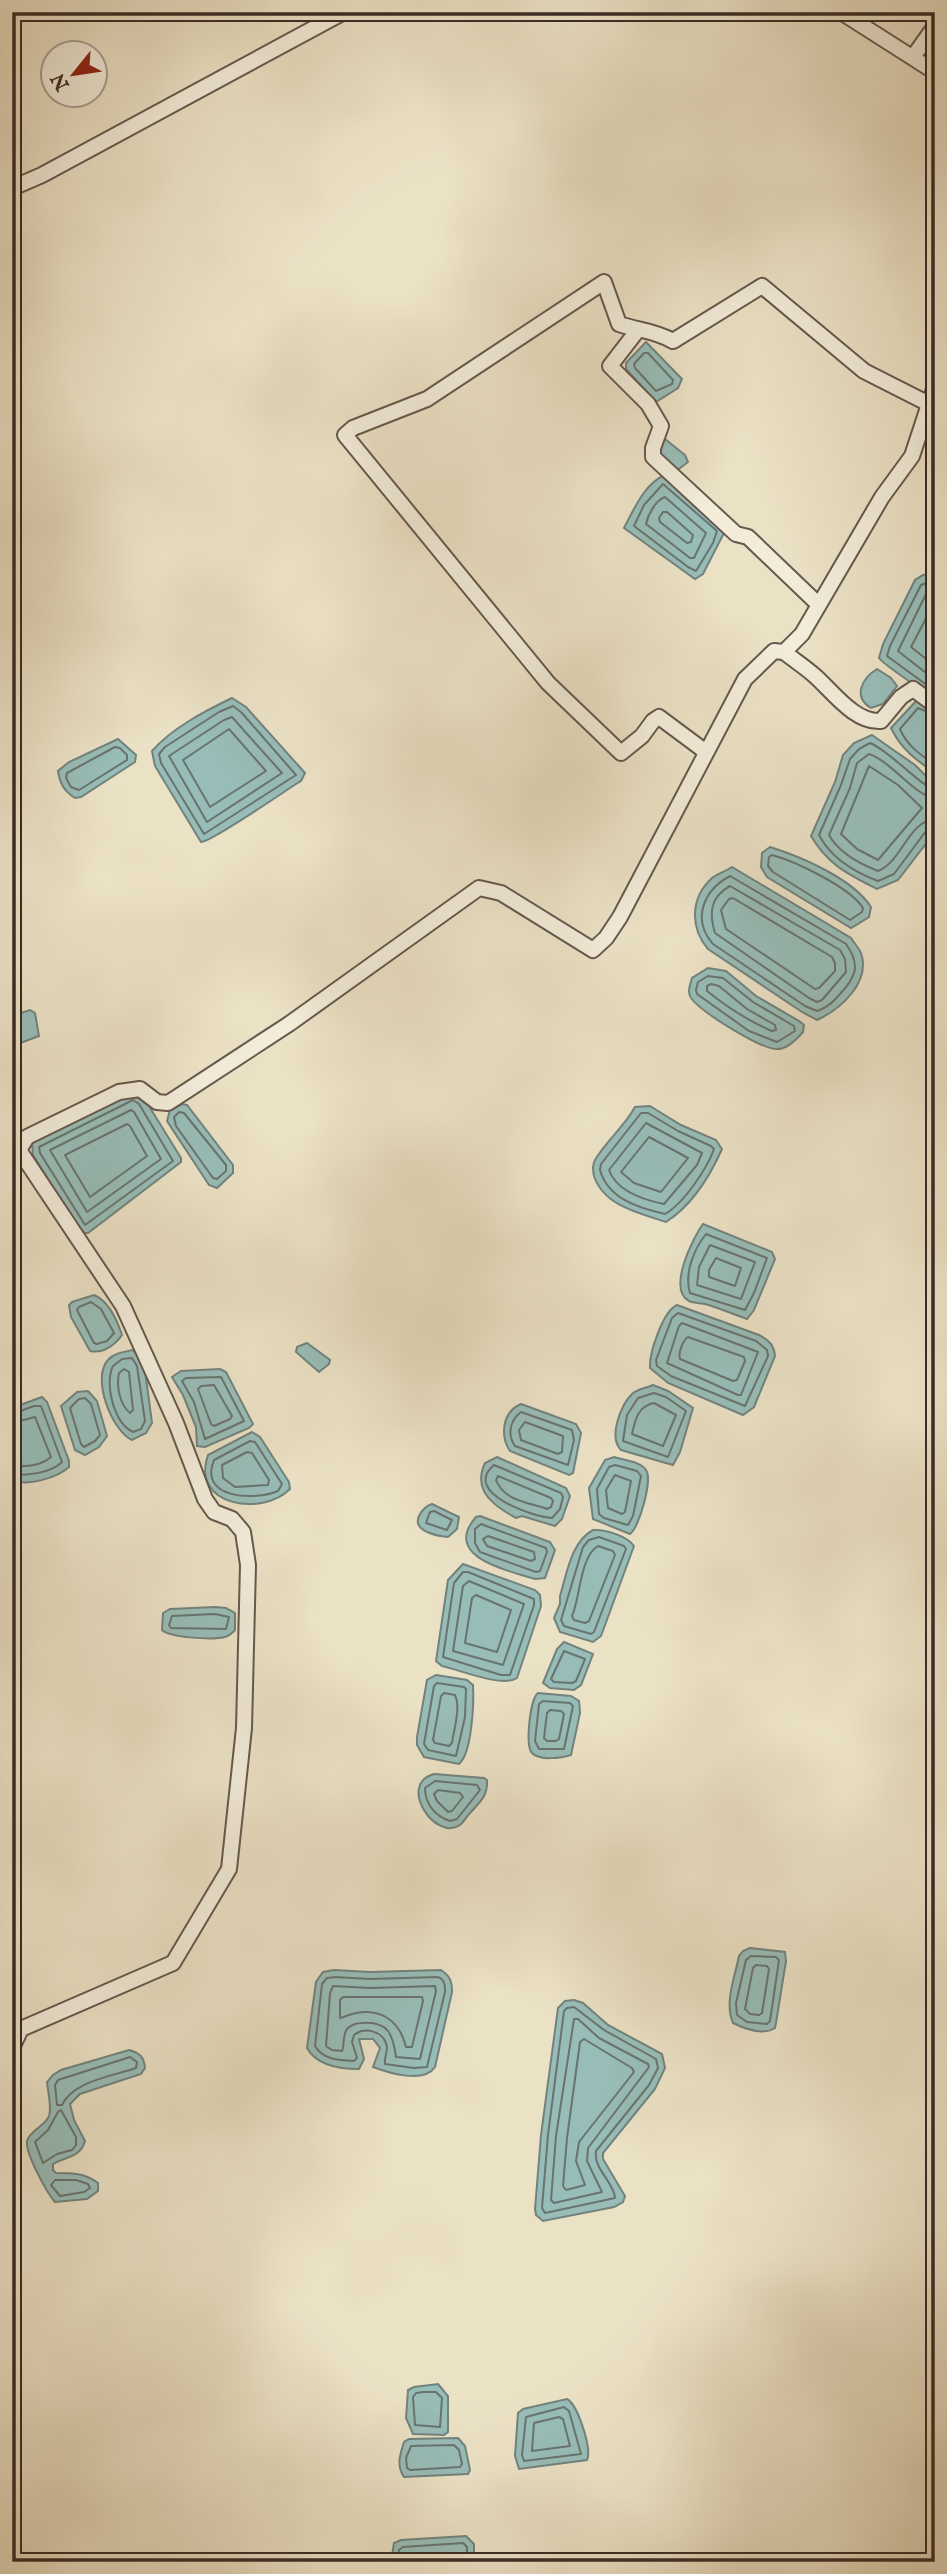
<svg xmlns="http://www.w3.org/2000/svg" width="947" height="2574" viewBox="0 0 947 2574" font-family="'IM FELL English',serif">
	<rect width="100%" height="100%" fill="#ebe1c5"/>
	<filter id="stains"><feTurbulence type="fractalNoise" baseFrequency=".00286" numOctaves="4"/><feColorMatrix values="0 0 0 0 .2 0 0 0 0 .09 0 0 0 0 .02 0 0 0 .5 -.17"/></filter>
	<radialGradient id="worn" r=".72"><stop offset=".6" stop-color="#630" stop-opacity="0"/><stop offset="1" stop-color="#630" stop-opacity=".3"/></radialGradient>
	<!-- water -->
	<g fill="#98bdb8" stroke="#72837e" stroke-width="2">
		<path d="M 646,342 L 682,379 L 678,388 L 656,402 L 626,369 L 626,363 Z"/>
		<path d="M 665,439 L 685,455 L 688,462 L 675,472 L 659,457 L 658,443 Z"/>
		<path d="M 665,475 L 726,529 L 703,574 L 695,579 L 624,528 C 634,509 645,483 665,475 Z"/>
		<path d="M 935,567 L 935,699 C 922,689 887,668 879,658 L 883,644 L 915,580 L 923,575 L 931,574 Z"/>
		<path d="M 877,669 L 891,678 L 897,686 L 883,704 L 871,708 C 853,697 861,679 877,669 Z"/>
		<path d="M 232,698 L 246,707 L 305,773 L 301,781 L 296,784 C 282,793 211,842 201,842 L 155,766 L 152,751 C 172,728 205,711 232,698 Z"/>
		<path d="M 917,700 L 935,708 L 935,773 C 916,760 901,749 891,728 Z"/>
		<path d="M 872,735 L 915,765 L 935,785 L 935,832 L 898,880 L 877,889 C 848,874 828,865 811,836 L 835,782 L 843,755 L 854,743 Z"/>
		<path d="M 118,739 L 136,755 L 135,762 L 81,797 L 75,798 C 64,791 60,784 58,771 L 69,762 Z"/>
		<path d="M 770,847 C 802,857 853,879 871,907 L 869,917 L 851,928 L 767,877 L 761,867 L 762,853 Z"/>
		<path d="M 732,867 L 851,938 C 854,943 859,948 861,953 C 871,982 841,1009 817,1020 L 802,1012 L 708,949 C 690,928 690,898 712,878 C 717,874 726,871 732,867 Z"/>
		<path d="M 708,968 L 726,971 L 756,996 L 799,1021 L 804,1025 L 803,1032 C 797,1039 786,1050 776,1049 C 759,1048 701,1012 691,998 C 687,992 690,985 692,978 Z"/>
		<path d="M 30,1010 L 35,1013 L 39,1036 L 12,1046 L 12,1016 Z"/>
		<path d="M 133,1093 L 144,1098 L 181,1158 L 181,1162 L 88,1233 L 85,1233 L 77,1226 L 33,1155 L 32,1143 L 37,1138 Z"/>
		<path d="M 182,1104 L 187,1105 L 233,1165 L 233,1173 L 217,1188 L 209,1185 L 167,1121 L 170,1110 Z"/>
		<path d="M 650,1106 L 681,1125 L 716,1140 L 722,1149 C 710,1176 691,1206 666,1222 C 639,1213 604,1206 594,1176 C 593,1170 592,1166 595,1160 C 606,1141 624,1127 635,1107 Z"/>
		<path d="M 703,1224 L 772,1252 L 775,1259 L 754,1310 L 747,1319 C 733,1314 719,1308 705,1304 C 700,1303 693,1303 689,1301 C 667,1289 693,1238 703,1224 Z"/>
		<path d="M 94,1295 C 109,1301 117,1320 122,1335 C 115,1345 103,1354 90,1351 L 71,1317 L 69,1305 L 72,1302 Z"/>
		<path d="M 677,1305 L 759,1335 C 769,1340 774,1345 775,1356 L 754,1407 L 743,1415 L 668,1383 L 650,1368 C 649,1353 663,1311 677,1305 Z"/>
		<path d="M 307,1343 L 330,1360 L 329,1364 L 319,1372 L 296,1352 L 297,1347 Z"/>
		<path d="M 133,1350 L 144,1363 L 152,1423 L 146,1433 L 132,1440 C 112,1431 91,1378 108,1360 C 114,1353 124,1352 133,1350 Z"/>
		<path d="M 220,1369 L 226,1372 L 253,1424 L 249,1428 L 205,1447 L 197,1446 L 196,1427 L 183,1395 L 172,1377 L 181,1371 Z"/>
		<path d="M 653,1385 L 668,1391 L 693,1408 L 680,1452 L 673,1465 L 621,1450 C 608,1437 621,1405 632,1394 C 637,1389 647,1388 653,1385 Z"/>
		<path d="M 88,1391 L 97,1401 L 107,1436 L 99,1447 L 85,1455 L 75,1450 L 61,1406 L 77,1392 Z"/>
		<path d="M 42,1397 L 47,1402 L 69,1461 L 69,1467 C 58,1477 26,1488 12,1479 L 12,1408 Z"/>
		<path d="M 521,1404 L 576,1424 L 581,1433 L 573,1473 L 569,1475 L 510,1451 C 500,1436 502,1412 521,1404 Z"/>
		<path d="M 252,1432 L 260,1437 L 289,1482 L 290,1489 C 262,1517 190,1506 208,1455 Z"/>
		<path d="M 497,1457 L 566,1488 L 570,1496 L 562,1519 L 555,1526 L 522,1516 L 516,1518 C 494,1506 472,1491 485,1463 Z"/>
		<path d="M 614,1457 C 623,1460 640,1461 646,1470 C 653,1479 639,1528 630,1534 L 593,1519 L 589,1488 L 605,1460 Z"/>
		<path d="M 432,1504 L 459,1517 L 457,1529 L 448,1537 C 437,1536 412,1531 419,1516 C 422,1510 425,1506 432,1504 Z"/>
		<path d="M 480,1516 L 550,1542 L 555,1550 L 545,1578 L 535,1579 C 509,1571 441,1557 476,1517 Z"/>
		<path d="M 593,1530 C 605,1529 627,1536 634,1546 L 601,1636 L 593,1642 L 560,1632 L 554,1618 L 560,1604 L 560,1596 C 567,1573 571,1542 593,1530 Z"/>
		<path d="M 463,1564 L 535,1590 L 540,1595 L 541,1606 L 517,1678 C 503,1688 460,1670 442,1666 L 436,1661 L 448,1580 Z"/>
		<path d="M 215,1607 L 226,1608 L 235,1613 L 235,1630 C 231,1634 231,1635 225,1637 C 213,1640 171,1638 162,1630 L 163,1613 L 170,1609 Z"/>
		<path d="M 564,1642 L 593,1654 L 581,1685 L 574,1690 L 550,1688 L 543,1683 L 557,1649 Z"/>
		<path d="M 436,1675 L 467,1680 L 473,1685 C 474,1703 472,1753 459,1764 L 424,1757 L 417,1745 L 417,1737 L 427,1680 Z"/>
		<path d="M 538,1693 L 571,1696 L 579,1701 L 580,1713 L 571,1755 C 562,1758 539,1761 532,1753 C 525,1745 530,1699 538,1693 Z"/>
		<path d="M 434,1774 L 484,1778 L 487,1780 C 488,1796 480,1802 470,1813 C 466,1817 464,1822 460,1825 C 435,1842 397,1784 434,1774 Z"/>
		<path d="M 750,1948 L 785,1952 L 786,1961 L 776,2023 L 775,2028 C 762,2036 745,2029 733,2023 C 724,2003 735,1977 739,1956 L 743,1951 Z"/>
		<path d="M 334,1970 L 370,1972 L 441,1970 C 450,1976 452,1981 452,1992 L 435,2067 C 424,2084 389,2073 373,2067 L 380,2048 L 373,2039 L 359,2039 L 364,2059 L 359,2069 C 340,2069 317,2066 307,2048 L 316,1982 L 323,1972 Z"/>
		<path d="M 574,2000 L 583,2003 L 608,2025 L 662,2054 L 665,2068 L 655,2089 L 603,2153 L 603,2159 L 625,2196 L 623,2202 L 614,2207 L 543,2221 L 536,2215 L 535,2209 L 541,2135 L 558,2008 L 565,2001 Z"/>
		<path d="M 129,2050 C 140,2053 144,2057 145,2068 L 141,2074 L 80,2094 L 70,2104 L 74,2120 L 85,2141 C 80,2158 67,2156 53,2164 L 53,2170 L 56,2173 C 72,2173 85,2173 98,2183 L 98,2191 L 87,2199 L 55,2202 C 47,2193 25,2153 27,2141 C 29,2131 45,2126 49,2116 C 52,2107 48,2092 47,2082 L 53,2075 L 61,2070 Z"/>
		<path d="M 438,2384 L 448,2396 L 448,2432 L 444,2435 L 413,2434 L 406,2418 L 408,2390 L 414,2387 Z"/>
		<path d="M 567,2399 C 578,2405 592,2449 587,2460 L 519,2469 L 515,2456 L 518,2413 L 523,2409 Z"/>
		<path d="M 458,2438 L 465,2446 L 470,2470 L 468,2474 L 404,2477 C 396,2465 400,2455 404,2442 L 409,2439 Z"/>
		<path d="M 466,2536 L 474,2544 L 474,2562 L 391,2562 L 394,2543 L 401,2540 Z"/>
	</g>
	<g fill="none" stroke-linecap="round" stroke-linejoin="round">
		<!-- shore -->
		<g stroke="#68746f" stroke-width="2">
			<path d="M 644,353 L 648,353 L 673,380 L 672,384 L 656,391 L 635,368 L 634,364 Z"/>
			<path d="M 663,484 L 717,531 L 713,543 L 696,571 L 688,567 L 634,526 L 644,505 Z"/>
			<path d="M 665,497 L 706,533 L 694,558 L 690,558 L 646,524 C 648,514 656,500 665,497 Z"/>
			<path d="M 663,512 L 667,512 L 693,535 L 691,542 L 687,543 L 660,522 L 659,518 Z"/>
			<path d="M 935,580 L 921,585 L 890,646 L 887,656 L 935,691"/>
			<path d="M 935,590 L 927,592 L 898,651 L 935,680"/>
			<path d="M 935,601 L 911,647 L 935,666"/>
			<path d="M 233,706 L 241,712 L 296,775 L 204,834 L 161,763 L 159,754 L 165,747 L 219,712 Z"/>
			<path d="M 933,714 L 918,708 L 900,729 C 907,746 921,755 935,765"/>
			<path d="M 232,717 L 282,773 L 207,822 L 169,756 L 224,720 Z"/>
			<path d="M 229,729 L 266,771 L 210,807 L 183,760 Z"/>
			<path d="M 115,747 L 120,748 L 127,755 L 127,760 L 79,790 L 71,787 L 66,778 L 67,773 Z"/>
			<path d="M 869,766 L 898,785 L 922,808 L 878,860 L 857,849 L 841,834 Z"/>
			<path d="M 935,789 C 922,788 889,750 870,743 L 859,749 L 850,759 L 841,785 L 819,835 C 831,858 854,872 878,881 L 894,874 L 926,831 L 935,828"/>
			<path d="M 935,798 C 916,797 891,761 869,754 L 857,763 L 850,788 L 829,835 C 839,853 860,864 878,871 C 902,862 908,821 935,819"/>
			<path d="M 772,855 C 795,861 851,888 863,908 L 862,912 L 850,920 L 773,872 L 768,866 L 769,857 Z"/>
			<path d="M 730,876 L 846,944 C 861,965 856,977 840,994 C 833,1002 827,1008 817,1011 L 805,1006 L 713,944 C 691,919 704,890 730,876 Z"/>
			<path d="M 730,886 L 840,950 L 845,959 L 846,972 L 822,1000 L 817,1002 L 809,998 L 715,933 C 709,913 710,897 730,886 Z"/>
			<path d="M 733,898 L 832,957 L 835,963 L 835,971 L 819,988 L 815,989 L 726,929 L 721,910 L 729,899 Z"/>
			<path d="M 708,976 L 723,978 L 753,1002 L 794,1026 L 795,1031 L 777,1042 L 749,1031 L 697,994 L 696,990 L 698,982 Z"/>
			<path d="M 711,984 L 719,986 L 747,1009 L 775,1025 L 776,1030 L 772,1031 C 748,1021 727,1007 707,991 L 707,986 Z"/>
			<path d="M 133,1100 L 139,1104 L 173,1161 L 85,1225 L 40,1153 L 39,1147 Z"/>
			<path d="M 131,1110 L 134,1112 L 161,1159 L 87,1212 L 50,1150 Z"/>
			<path d="M 179,1112 L 184,1113 L 226,1165 L 226,1171 L 217,1179 L 213,1178 L 176,1126 L 174,1117 Z"/>
			<path d="M 641,1113 L 648,1113 L 678,1131 L 711,1146 L 714,1149 C 707,1169 683,1204 665,1214 C 639,1208 608,1199 600,1170 L 601,1164 Z"/>
			<path d="M 646,1123 L 702,1153 L 697,1165 L 664,1204 C 644,1200 617,1192 609,1170 Z"/>
			<path d="M 127,1124 L 130,1126 L 147,1156 L 90,1197 L 65,1155 Z"/>
			<path d="M 649,1137 L 688,1158 L 661,1192 L 634,1183 L 621,1172 Z"/>
			<path d="M 706,1234 L 767,1258 L 754,1293 L 745,1310 L 690,1293 C 684,1273 694,1249 706,1234 Z"/>
			<path d="M 710,1245 L 755,1262 L 741,1299 L 697,1285 L 699,1267 Z"/>
			<path d="M 716,1258 L 741,1268 L 735,1286 L 709,1277 L 709,1270 Z"/>
			<path d="M 91,1302 L 101,1309 L 114,1333 L 107,1341 L 97,1344 L 94,1343 L 77,1310 L 79,1307 Z"/>
			<path d="M 678,1313 L 756,1341 L 767,1350 L 768,1356 L 745,1406 L 671,1376 L 657,1366 L 656,1360 L 672,1318 Z"/>
			<path d="M 682,1323 L 758,1352 L 741,1395 L 738,1395 L 667,1363 L 679,1326 Z"/>
			<path d="M 688,1337 L 744,1357 L 745,1361 L 737,1380 L 733,1381 L 680,1359 C 678,1353 683,1340 688,1337 Z"/>
			<path d="M 132,1358 L 137,1366 L 145,1421 L 141,1429 L 133,1432 C 114,1423 104,1384 113,1366 L 122,1359 Z"/>
			<path d="M 124,1369 L 129,1372 L 133,1410 L 130,1413 C 120,1405 116,1386 119,1373 Z"/>
			<path d="M 221,1377 L 244,1421 L 205,1439 L 194,1402 L 182,1381 L 186,1378 Z"/>
			<path d="M 214,1385 L 232,1416 L 230,1419 L 214,1426 L 211,1424 L 198,1389 L 201,1386 Z"/>
			<path d="M 654,1393 L 666,1397 L 686,1411 L 668,1457 L 623,1441 L 627,1415 L 638,1398 Z"/>
			<path d="M 85,1398 L 91,1404 L 100,1435 L 95,1441 L 84,1447 L 81,1444 L 70,1408 L 79,1399 Z"/>
			<path d="M 654,1403 L 676,1415 L 663,1446 L 632,1434 C 635,1420 638,1406 654,1403 Z"/>
			<path d="M 521,1412 L 572,1430 L 574,1440 L 568,1465 L 515,1446 C 507,1435 510,1420 521,1412 Z"/>
			<path d="M 12,1414 L 34,1406 L 41,1406 L 62,1462 C 51,1473 27,1476 12,1474"/>
			<path d="M 525,1422 L 563,1436 L 562,1452 L 558,1454 L 521,1440 L 519,1430 Z"/>
			<path d="M 12,1423 L 35,1417 L 51,1457 C 41,1466 25,1467 12,1466"/>
			<path d="M 250,1441 L 255,1442 L 282,1484 L 278,1491 C 255,1501 198,1499 214,1460 Z"/>
			<path d="M 247,1452 L 252,1453 L 269,1480 L 268,1485 L 235,1487 L 223,1478 L 222,1465 Z"/>
			<path d="M 494,1465 L 561,1493 L 563,1497 L 560,1509 L 552,1518 C 534,1517 461,1493 494,1465 Z"/>
			<path d="M 615,1465 L 637,1471 L 641,1476 L 633,1516 L 628,1525 L 604,1518 L 599,1514 L 597,1489 L 609,1467 Z"/>
			<path d="M 615,1475 L 631,1481 L 625,1512 L 622,1514 L 608,1508 L 606,1490 Z"/>
			<path d="M 498,1476 L 551,1498 L 553,1501 L 551,1507 L 547,1509 C 528,1502 504,1501 496,1480 Z"/>
			<path d="M 434,1511 L 452,1520 L 447,1530 L 426,1523 L 430,1512 Z"/>
			<path d="M 481,1524 L 546,1548 L 547,1552 L 540,1571 L 536,1572 L 480,1552 L 475,1543 L 475,1529 Z"/>
			<path d="M 488,1536 L 534,1552 L 535,1559 L 531,1561 L 487,1546 L 483,1539 Z"/>
			<path d="M 599,1537 L 624,1546 L 626,1549 L 594,1632 L 591,1634 L 564,1626 L 561,1620 L 583,1547 L 589,1540 Z"/>
			<path d="M 598,1546 L 613,1551 L 615,1555 L 589,1621 L 585,1623 L 574,1620 L 572,1616 C 580,1599 580,1556 598,1546 Z"/>
			<path d="M 463,1572 L 468,1572 L 534,1599 L 534,1605 L 510,1675 L 501,1675 L 443,1657 L 454,1583 Z"/>
			<path d="M 469,1581 L 524,1604 L 503,1665 L 453,1651 L 463,1586 Z"/>
			<path d="M 476,1595 L 511,1610 L 497,1652 L 465,1643 L 472,1598 Z"/>
			<path d="M 215,1614 L 229,1617 L 226,1629 L 171,1628 L 169,1625 L 172,1616 Z"/>
			<path d="M 564,1651 L 585,1659 L 576,1681 L 572,1683 L 554,1682 L 551,1679 Z"/>
			<path d="M 437,1683 L 464,1687 L 466,1689 L 465,1717 L 456,1756 L 428,1750 L 424,1744 L 434,1686 Z"/>
			<path d="M 444,1693 L 455,1695 C 461,1708 454,1728 452,1743 L 449,1746 L 435,1743 L 433,1740 L 441,1696 Z"/>
			<path d="M 543,1701 L 570,1703 L 573,1706 L 564,1749 L 539,1749 L 535,1741 L 539,1704 Z"/>
			<path d="M 550,1710 L 561,1711 L 564,1714 L 559,1739 L 556,1741 L 547,1741 L 544,1738 L 547,1713 Z"/>
			<path d="M 435,1781 L 477,1785 L 480,1790 L 457,1819 L 450,1821 C 435,1816 425,1804 425,1788 Z"/>
			<path d="M 438,1790 L 460,1793 L 463,1797 L 452,1811 L 448,1812 L 437,1801 L 434,1794 Z"/>
			<path d="M 751,1956 L 776,1957 L 779,1960 L 770,2021 L 767,2024 L 747,2022 L 737,2015 L 736,2003 L 746,1960 Z"/>
			<path d="M 756,1965 L 767,1966 L 769,1969 L 762,2013 L 759,2015 L 750,2014 L 745,2009 L 753,1968 Z"/>
			<path d="M 335,1977 L 370,1979 L 438,1977 C 445,1980 445,1985 445,1992 L 427,2067 L 414,2068 L 385,2064 C 384,2058 387,2053 387,2047 C 384,2030 364,2027 354,2035 L 352,2042 L 357,2058 L 354,2061 C 340,2060 323,2060 315,2046 L 322,1984 L 327,1978 Z"/>
			<path d="M 333,1986 L 370,1988 L 435,1986 L 436,1991 L 420,2059 L 396,2057 C 393,2035 389,2021 362,2023 C 356,2023 351,2025 347,2029 C 342,2036 345,2044 342,2051 L 332,2050 L 326,2046 L 330,1993 Z"/>
			<path d="M 343,1997 L 422,1997 L 423,2001 L 412,2047 L 406,2047 C 400,2022 382,2008 356,2013 C 350,2014 345,2017 340,2018 L 340,2000 Z"/>
			<path d="M 574,2007 L 604,2030 L 656,2059 L 658,2068 L 649,2085 L 596,2151 C 593,2169 614,2182 615,2198 L 545,2213 L 542,2208 L 548,2135 L 564,2011 L 567,2008 Z"/>
			<path d="M 574,2019 L 578,2019 L 599,2038 L 648,2064 L 649,2067 L 588,2148 L 587,2161 L 602,2192 L 554,2203 L 551,2200 L 556,2136 Z"/>
			<path d="M 584,2039 L 632,2068 L 634,2072 L 579,2142 L 576,2161 L 585,2185 L 566,2190 L 563,2186 L 567,2138 L 580,2042 Z"/>
			<path d="M 130,2057 L 137,2062 L 136,2068 C 113,2076 73,2081 62,2105 L 57,2105 L 55,2085 L 58,2080 Z"/>
			<path d="M 61,2110 L 76,2137 L 76,2145 L 72,2150 L 57,2154 L 43,2163 L 35,2142 L 48,2130 L 58,2112 Z"/>
			<path d="M 55,2180 L 76,2180 L 88,2184 L 90,2188 L 84,2192 L 60,2196 L 51,2185 Z"/>
			<path d="M 424,2392 L 436,2392 L 442,2398 L 440,2427 L 415,2425 L 413,2397 L 416,2393 Z"/>
			<path d="M 564,2407 L 569,2411 L 581,2454 L 524,2461 L 522,2455 L 526,2417 Z"/>
			<path d="M 559,2417 L 563,2419 L 570,2446 L 532,2451 L 534,2423 Z"/>
			<path d="M 454,2445 L 459,2450 L 462,2464 L 460,2467 L 410,2470 L 407,2468 L 406,2458 L 411,2446 Z"/>
			<path d="M 398,2562 L 399,2550 L 403,2547 L 463,2543 L 467,2547 L 467,2562"/>
		</g>
		<defs>
			<g id="minor">
				<path d="M 841,12 L 935,72"/>
				<path d="M 913,57 L 935,26"/>
				<path d="M 12,188 L 42,175 L 344,12"/>
				<path d="M 637,331 L 610,366 L 648,404 L 661,426 L 653,448 L 653,457 L 736,534 L 748,537 L 818,604"/>
				<path d="M 784,652 C 794,660 805,667 815,676 C 833,692 855,723 881,721 L 901,697 L 913,689 L 935,705"/>
				<path d="M 706,752 L 659,717 L 653,721 L 642,736 L 621,753 L 548,683 L 345,435 L 353,428 L 427,399 L 604,282 L 619,324 C 640,331 653,330 673,341 L 762,286 L 864,371 L 929,404"/>
				<path d="M 12,1133 L 19,1150"/>
				<path d="M 12,2048 L 21,2029 L 173,1963 L 229,1869 L 244,1728 L 248,1565 L 243,1532 L 232,1519 L 214,1512 L 205,1499 L 176,1423 L 123,1306 L 19,1150 L 27,1137 L 119,1092 L 140,1089 L 157,1102 L 168,1103 L 289,1024 L 479,888 L 501,893 L 593,950 L 606,938 L 620,917 L 745,679 L 774,651 L 784,652 L 802,634 L 882,497 L 912,456 L 935,386"/>
			</g>
		</defs>
		<!-- minor casing -->
		<use href="#minor" stroke="#66584e" stroke-width="18"/>
		<!-- minor -->
		<use href="#minor" stroke="#f2ecd9" stroke-width="14"/>
	</g>
	<!-- margin -->
	<rect width="947" height="2574" fill="none" stroke="#ebe1c5" stroke-width="42"/>
	<rect x="14" y="14" width="919" height="2546" fill="none" stroke="#392b26" stroke-width="3.5"/>
	<rect x="21" y="21" width="905" height="2532" fill="none" stroke="#392b26" stroke-width="2"/>
	<!-- north arrow -->
	<g transform="translate(74 74) rotate(240)"><circle r="33" fill="#f2ecd9" stroke="#a89f91" stroke-width="2"/>
	<path d="M0-5L12 26L0 18L-12 26Z" fill="#8f2418"/>
	<text y="-10" font-size="19" font-weight="bold" text-anchor="middle" fill="#392b26">N</text>
	</g>
	<rect width="100%" height="100%" filter="url(#stains)"/>
	<rect width="100%" height="100%" fill="url(#worn)"/>
</svg>
